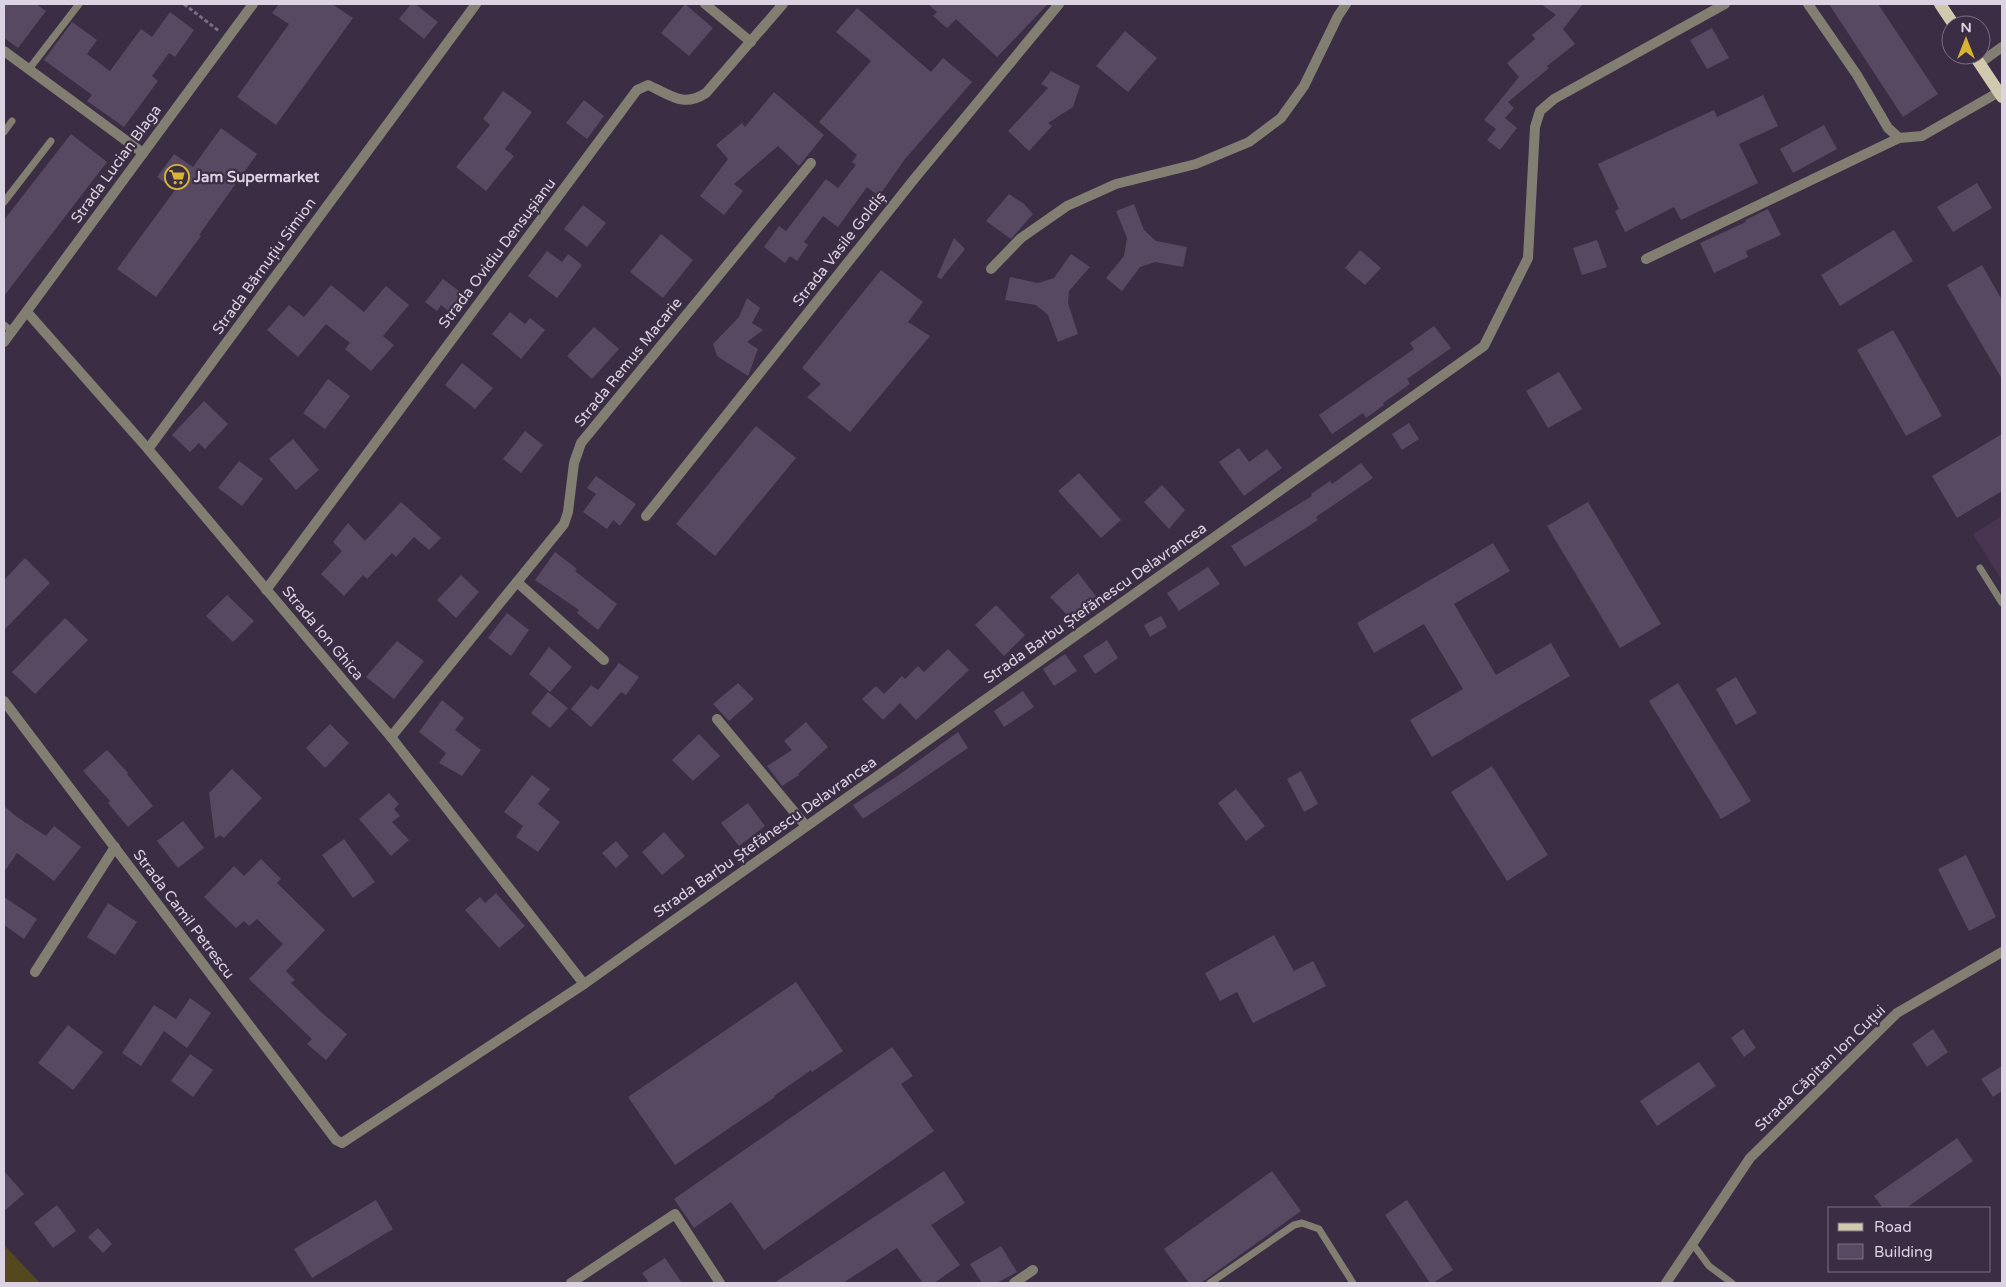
<svg xmlns="http://www.w3.org/2000/svg" width="2006" height="1287" viewBox="0 0 2006 1287" font-family="'Varela Round',sans-serif">
	<rect width="100%" height="100%" fill="#3b2d44"/>
	<!-- built -->
	<path fill="#473552" d="M 2002,516 L 2002,581 L 1973,534 Z"/>
	<!-- green -->
	<path fill="#55481e" d="M 4,1245 L 40,1283 L 4,1283 Z"/>
	<!-- building -->
	<g fill="#584962">
		<path d="M 4,4 L 36,4 L 46,11 L 18,48 L 4,38 Z"/>
		<path d="M 279,4 L 332,4 L 353,18 L 276,125 L 237,97 L 289,24 L 272,13 Z"/>
		<path d="M 411,4 L 415,4 L 438,22 L 424,39 L 399,19 Z"/>
		<path d="M 685,4 L 713,28 L 689,56 L 661,33 Z"/>
		<path d="M 928,4 L 1048,4 L 997,57 L 956,19 L 947,28 L 933,16 L 937,12 Z"/>
		<path d="M 1541,4 L 1583,4 L 1563,29 L 1575,44 L 1547,66 L 1549,68 L 1508,102 L 1514,108 L 1505,118 L 1517,128 L 1500,150 L 1487,140 L 1496,129 L 1484,120 L 1519,77 L 1507,63 L 1535,39 L 1532,35 L 1556,15 Z"/>
		<path d="M 1829,4 L 1878,4 L 1938,94 L 1903,117 Z"/>
		<path d="M 857,8 L 931,72 L 943,58 L 972,82 L 905,159 L 879,196 L 867,187 L 838,227 L 823,216 L 804,242 L 808,245 L 797,261 L 790,256 L 785,263 L 764,247 L 779,226 L 786,231 L 826,179 L 838,188 L 856,165 L 852,162 L 857,155 L 819,122 L 871,61 L 836,32 Z"/>
		<path d="M 170,12 L 194,30 L 175,57 L 169,53 L 152,76 L 158,81 L 124,127 L 87,101 L 92,95 L 44,60 L 72,22 L 97,40 L 87,54 L 110,71 L 141,29 L 152,37 Z"/>
		<path d="M 1712,28 L 1729,58 L 1707,69 L 1690,40 Z"/>
		<path d="M 1125,31 L 1157,58 L 1128,92 L 1096,66 Z"/>
		<path d="M 1051,71 L 1080,86 L 1073,107 L 1048,123 L 1052,126 L 1029,151 L 1008,131 L 1048,88 L 1041,84 Z"/>
		<path d="M 503,91 L 532,112 L 505,149 L 514,156 L 486,191 L 456,167 L 490,125 L 483,119 Z"/>
		<path d="M 774,92 L 824,135 L 799,166 L 778,146 L 734,184 L 743,191 L 724,215 L 700,196 L 728,159 L 716,145 L 742,123 L 745,127 Z"/>
		<path d="M 1763,95 L 1778,126 L 1739,144 L 1758,183 L 1681,220 L 1674,207 L 1625,232 L 1615,211 L 1619,209 L 1598,164 L 1714,110 L 1717,117 Z"/>
		<path d="M 584,100 L 604,116 L 587,139 L 566,123 Z"/>
		<path d="M 1824,125 L 1837,149 L 1793,173 L 1780,149 Z"/>
		<path d="M 221,128 L 257,154 L 199,235 L 201,236 L 156,297 L 117,269 L 175,190 L 157,177 L 174,154 L 193,167 Z"/>
		<path d="M 71,134 L 107,162 L 4,296 L 4,220 Z"/>
		<path d="M 1977,183 L 1992,208 L 1953,232 L 1937,207 Z"/>
		<path d="M 1009,194 L 1024,204 L 1033,214 L 1011,239 L 986,221 Z"/>
		<path d="M 1134,204 L 1144,230 L 1156,241 L 1187,247 L 1183,267 L 1155,262 L 1140,267 L 1122,291 L 1106,278 L 1124,256 L 1127,238 L 1116,211 Z"/>
		<path d="M 583,205 L 606,223 L 587,247 L 564,229 Z"/>
		<path d="M 1768,209 L 1781,235 L 1746,251 L 1748,257 L 1714,273 L 1700,243 L 1746,222 L 1745,220 Z"/>
		<path d="M 1894,230 L 1913,261 L 1840,306 L 1821,275 Z"/>
		<path d="M 661,234 L 693,260 L 663,298 L 630,272 Z"/>
		<path d="M 954,238 L 965,249 L 941,279 L 937,277 Z"/>
		<path d="M 1597,240 L 1607,267 L 1582,275 L 1573,248 Z"/>
		<path d="M 1360,250 L 1381,268 L 1365,285 L 1345,268 Z"/>
		<path d="M 547,251 L 562,262 L 568,254 L 582,265 L 557,298 L 528,276 Z"/>
		<path d="M 1071,254 L 1090,267 L 1069,291 L 1068,303 L 1078,334 L 1058,342 L 1048,315 L 1036,305 L 1005,300 L 1010,277 L 1038,283 L 1054,278 Z"/>
		<path d="M 1982,265 L 2002,300 L 2002,379 L 1947,285 Z"/>
		<path d="M 881,270 L 923,302 L 908,322 L 930,336 L 850,432 L 807,397 L 821,384 L 802,368 Z"/>
		<path d="M 443,279 L 467,297 L 452,314 L 441,305 L 437,311 L 425,302 Z"/>
		<path d="M 331,285 L 364,312 L 386,286 L 409,305 L 383,336 L 394,345 L 371,371 L 345,349 L 350,343 L 326,324 L 298,357 L 267,330 L 289,305 L 304,317 Z"/>
		<path d="M 747,298 L 760,308 L 752,323 L 763,330 L 747,342 L 758,349 L 748,376 L 717,356 L 713,344 L 739,317 Z"/>
		<path d="M 510,312 L 525,324 L 530,318 L 545,330 L 521,359 L 492,334 Z"/>
		<path d="M 1434,326 L 1451,348 L 1407,379 L 1410,384 L 1383,403 L 1384,405 L 1366,418 L 1363,413 L 1332,434 L 1319,415 L 1414,349 L 1410,343 Z"/>
		<path d="M 594,327 L 619,349 L 592,379 L 567,356 Z"/>
		<path d="M 1893,330 L 1942,416 L 1906,436 L 1857,350 Z"/>
		<path d="M 462,363 L 493,388 L 475,409 L 445,385 Z"/>
		<path d="M 1559,372 L 1582,409 L 1548,428 L 1526,391 Z"/>
		<path d="M 328,379 L 350,396 L 325,429 L 303,413 Z"/>
		<path d="M 204,401 L 228,424 L 205,449 L 199,443 L 190,452 L 172,435 Z"/>
		<path d="M 1409,423 L 1419,439 L 1402,450 L 1392,434 Z"/>
		<path d="M 756,426 L 796,458 L 715,556 L 676,524 Z"/>
		<path d="M 525,431 L 543,445 L 521,473 L 503,459 Z"/>
		<path d="M 2002,434 L 2002,491 L 1957,518 L 1932,476 Z"/>
		<path d="M 293,439 L 319,470 L 296,490 L 269,459 Z"/>
		<path d="M 1239,448 L 1249,462 L 1267,449 L 1282,468 L 1244,496 L 1219,462 Z"/>
		<path d="M 239,461 L 263,479 L 242,506 L 218,488 Z"/>
		<path d="M 1361,463 L 1373,478 L 1316,517 L 1318,520 L 1245,567 L 1231,546 L 1312,496 L 1311,494 L 1330,481 L 1332,484 Z"/>
		<path d="M 1079,473 L 1121,520 L 1101,538 L 1058,491 Z"/>
		<path d="M 596,476 L 636,504 L 620,526 L 613,520 L 607,529 L 583,512 L 596,494 L 587,488 Z"/>
		<path d="M 1162,485 L 1185,510 L 1169,529 L 1144,502 Z"/>
		<path d="M 401,502 L 441,538 L 429,550 L 414,537 L 396,557 L 392,553 L 367,579 L 363,575 L 344,596 L 321,574 L 342,551 L 333,542 L 348,523 L 365,541 Z"/>
		<path d="M 1588,502 L 1661,624 L 1620,648 L 1547,526 Z"/>
		<path d="M 1493,543 L 1510,571 L 1454,604 L 1496,675 L 1551,643 L 1570,676 L 1432,757 L 1410,720 L 1463,689 L 1424,624 L 1374,653 L 1357,623 Z"/>
		<path d="M 555,552 L 577,569 L 575,571 L 617,604 L 598,630 L 577,613 L 579,610 L 535,580 Z"/>
		<path d="M 25,558 L 50,583 L 4,630 L 4,580 Z"/>
		<path d="M 1208,567 L 1220,584 L 1179,611 L 1167,593 Z"/>
		<path d="M 1078,573 L 1096,596 L 1069,617 L 1050,597 Z"/>
		<path d="M 461,575 L 479,592 L 456,618 L 437,600 Z"/>
		<path d="M 227,595 L 254,621 L 233,642 L 206,616 Z"/>
		<path d="M 996,605 L 1025,635 L 1004,656 L 975,625 Z"/>
		<path d="M 507,613 L 529,630 L 511,656 L 488,638 Z"/>
		<path d="M 1161,616 L 1167,627 L 1150,637 L 1144,625 Z"/>
		<path d="M 65,618 L 88,640 L 35,694 L 12,672 Z"/>
		<path d="M 1107,640 L 1118,658 L 1095,674 L 1083,656 Z"/>
		<path d="M 397,641 L 424,661 L 394,699 L 366,677 Z"/>
		<path d="M 549,647 L 572,667 L 550,692 L 529,674 Z"/>
		<path d="M 948,649 L 969,670 L 916,720 L 900,703 L 883,720 L 862,699 L 876,686 L 884,694 L 902,676 L 905,679 L 918,666 L 924,672 Z"/>
		<path d="M 1065,654 L 1077,671 L 1054,686 L 1043,669 Z"/>
		<path d="M 619,663 L 639,677 L 626,695 L 621,692 L 591,727 L 571,709 L 591,685 L 598,690 Z"/>
		<path d="M 1736,677 L 1757,713 L 1736,725 L 1716,689 Z"/>
		<path d="M 738,683 L 754,699 L 729,721 L 713,704 Z"/>
		<path d="M 1678,683 L 1751,801 L 1721,819 L 1649,701 Z"/>
		<path d="M 1023,691 L 1034,707 L 1004,727 L 994,711 Z"/>
		<path d="M 548,692 L 568,708 L 550,728 L 531,713 Z"/>
		<path d="M 442,700 L 464,718 L 455,730 L 481,750 L 462,776 L 439,763 L 446,753 L 419,732 Z"/>
		<path d="M 806,722 L 828,747 L 798,774 L 799,775 L 782,786 L 767,766 L 792,750 L 784,741 Z"/>
		<path d="M 330,724 L 349,743 L 325,768 L 306,748 Z"/>
		<path d="M 958,732 L 968,748 L 863,819 L 853,805 L 896,777 Z"/>
		<path d="M 699,734 L 720,756 L 693,781 L 672,760 Z"/>
		<path d="M 107,750 L 128,773 L 127,774 L 153,806 L 128,827 L 108,803 L 110,801 L 83,771 Z"/>
		<path d="M 1492,766 L 1548,855 L 1507,881 L 1451,792 Z"/>
		<path d="M 232,769 L 262,798 L 224,838 L 220,835 L 215,839 L 209,793 Z"/>
		<path d="M 1301,771 L 1318,804 L 1304,812 L 1287,779 Z"/>
		<path d="M 532,775 L 550,789 L 538,804 L 560,822 L 538,852 L 516,837 L 523,826 L 504,812 Z"/>
		<path d="M 1236,789 L 1265,826 L 1246,841 L 1218,803 Z"/>
		<path d="M 389,793 L 399,804 L 394,809 L 400,816 L 392,822 L 409,840 L 391,856 L 359,819 Z"/>
		<path d="M 748,803 L 765,826 L 739,846 L 721,823 Z"/>
		<path d="M 4,806 L 17,817 L 46,836 L 54,826 L 81,847 L 54,881 L 17,853 L 4,872 Z"/>
		<path d="M 183,821 L 204,848 L 178,868 L 157,841 Z"/>
		<path d="M 664,832 L 685,856 L 662,875 L 642,852 Z"/>
		<path d="M 344,839 L 375,882 L 353,898 L 322,855 Z"/>
		<path d="M 616,841 L 629,856 L 616,868 L 602,853 Z"/>
		<path d="M 1966,855 L 1996,917 L 1969,931 L 1938,869 Z"/>
		<path d="M 261,859 L 281,879 L 277,883 L 325,930 L 286,971 L 295,980 L 291,983 L 321,1012 L 347,1034 L 326,1060 L 307,1044 L 312,1039 L 249,979 L 283,944 L 257,919 L 249,926 L 244,921 L 236,928 L 204,897 L 234,866 L 244,876 Z"/>
		<path d="M 496,893 L 525,926 L 499,948 L 465,910 L 480,897 L 485,903 Z"/>
		<path d="M 4,897 L 37,919 L 24,939 L 4,925 Z"/>
		<path d="M 108,903 L 137,922 L 115,955 L 87,937 Z"/>
		<path d="M 1274,935 L 1294,971 L 1313,961 L 1326,986 L 1253,1023 L 1237,992 L 1220,1001 L 1205,973 Z"/>
		<path d="M 796,982 L 843,1051 L 812,1072 L 811,1070 L 774,1096 L 775,1097 L 675,1165 L 628,1097 Z"/>
		<path d="M 190,998 L 211,1013 L 187,1048 L 164,1031 L 141,1066 L 122,1053 L 154,1005 L 176,1019 Z"/>
		<path d="M 68,1025 L 103,1052 L 73,1090 L 38,1063 Z"/>
		<path d="M 1743,1029 L 1756,1048 L 1744,1057 L 1731,1038 Z"/>
		<path d="M 1933,1029 L 1948,1052 L 1927,1067 L 1912,1044 Z"/>
		<path d="M 892,1047 L 913,1076 L 901,1084 L 934,1131 L 764,1250 L 731,1202 L 694,1228 L 674,1199 Z"/>
		<path d="M 190,1054 L 213,1070 L 193,1097 L 171,1081 Z"/>
		<path d="M 1699,1062 L 1716,1086 L 1657,1126 L 1640,1101 Z"/>
		<path d="M 2002,1066 L 2002,1091 L 1993,1097 L 1981,1079 Z"/>
		<path d="M 1957,1138 L 1973,1161 L 1906,1208 L 1883,1208 L 1874,1196 Z"/>
		<path d="M 4,1171 L 24,1194 L 4,1211 Z"/>
		<path d="M 944,1171 L 965,1203 L 931,1225 L 960,1265 L 934,1283 L 923,1283 L 897,1248 L 843,1283 L 774,1283 Z"/>
		<path d="M 1272,1171 L 1301,1211 L 1201,1283 L 1189,1283 L 1164,1249 Z"/>
		<path d="M 376,1200 L 393,1229 L 312,1278 L 294,1249 Z"/>
		<path d="M 1407,1200 L 1453,1270 L 1433,1283 L 1430,1283 L 1385,1215 Z"/>
		<path d="M 57,1205 L 76,1231 L 53,1248 L 34,1223 Z"/>
		<path d="M 98,1228 L 112,1244 L 103,1253 L 88,1237 Z"/>
		<path d="M 1001,1246 L 1017,1272 L 997,1283 L 982,1283 L 970,1264 Z"/>
		<path d="M 665,1258 L 682,1283 L 649,1283 L 642,1273 Z"/>
	</g>
	<g fill="none" stroke-linecap="round" stroke-linejoin="round">
		<!-- path -->
		<path stroke="#7a6e82" stroke-width="3" stroke-dasharray="4 2.5" stroke-linecap="butt" d="M 184,4 L 219,31"/>
		<!-- lane -->
		<g stroke="#827e71" stroke-width="7">
			<path d="M 29,69 L 79,4"/>
			<path d="M 4,132 L 12,121"/>
			<path d="M 4,202 L 51,141"/>
			<path d="M 4,325 L 12,331"/>
			<path d="M 1980,568 L 2002,603"/>
			<path d="M 1692,1243 L 1709,1266 L 1732,1283"/>
			<path d="M 1210,1283 L 1294,1225 L 1302,1223 L 1319,1229 L 1353,1283"/>
		</g>
		<!-- street -->
		<g stroke="#827e71" stroke-width="10">
			<path d="M 705,4 L 751,42"/>
			<path d="M 1808,4 L 1857,75 L 1888,128 L 1899,138 L 1922,136 L 1999,92"/>
			<path d="M 4,51 L 143,153"/>
			<path d="M 1980,63 L 2002,47"/>
			<path d="M 1646,259 L 1899,138"/>
			<path d="M 991,269 L 1021,238 L 1067,206 L 1116,184 L 1196,164 L 1249,142 L 1281,118 L 1304,86 L 1338,16 L 1346,4"/>
			<path d="M 27,312 L 148,449 L 391,737 L 584,984"/>
			<path d="M 4,342 L 253,4"/>
			<path d="M 148,449 L 476,4"/>
			<path d="M 646,516 L 915,178 L 1059,4"/>
			<path d="M 517,582 L 604,660"/>
			<path d="M 266,590 L 637,90 L 648,85 C 671,95 683,108 706,93 L 783,4"/>
			<path d="M 4,701 L 336,1140 L 342,1143 L 584,984 L 1484,346 L 1528,258 L 1535,127 L 1540,111 L 1554,99 L 1725,4"/>
			<path d="M 717,719 L 806,826"/>
			<path d="M 391,737 L 564,524 L 568,512 L 574,463 L 581,443 L 811,163"/>
			<path d="M 35,972 L 115,847"/>
			<path d="M 571,1283 L 675,1214 L 720,1283"/>
			<path d="M 1014,1283 L 1033,1270"/>
			<path d="M 1666,1283 L 1750,1158 L 1897,1013 L 2002,952"/>
		</g>
		<!-- primary -->
		<g stroke="#d1c9ae" stroke-width="12">
			<path d="M 1940,4 L 1954,25"/>
			<path d="M 1974,55 L 2002,97"/>
		</g>
	</g>
	<!-- icons -->
	<defs>
		<symbol id="supermarket-ring" viewBox="-11 -11 22 22"><circle r="9.5" fill="#3b2d44" stroke="#d8b434" stroke-width="1.5"/><path d="M-6-5.5h2.5l.6 2H6L4.5 2H-2.5L-4.4-4H-6ZM-1.5 3.2a1.3 1.3 0 1 0 .1 0ZM3 3.2a1.3 1.3 0 1 0 .1 0Z" fill="#d8b434"/></symbol>
	</defs>
	<g fill-rule="evenodd">
		<use href="#supermarket-ring" x="163" y="163" width="28" height="28"/>
	</g>
	<g text-anchor="middle" stroke-width="4.5" stroke-linejoin="round" paint-order="stroke">
		<!-- street labels -->
		<g font-size="15" fill="#dcd3e2" stroke="#3b2d44">
			<text transform="translate(116 164) rotate(-54)" y="5">Strada Lucian Blaga</text>
			<text transform="translate(839 249) rotate(-52)" y="5">Strada Vasile Goldiș</text>
			<text transform="translate(497 253) rotate(-53)" y="5">Strada Ovidiu Densușianu</text>
			<text transform="translate(264 266) rotate(-54)" y="5">Strada Bărnuțiu Simion</text>
			<text transform="translate(628 362) rotate(-51)" y="5">Strada Remus Macarie</text>
			<text transform="translate(1095 603) rotate(-35)" y="5">Strada Barbu Ștefănescu Delavrancea</text>
			<text transform="translate(323 633) rotate(50)" y="5">Strada Ion Ghica</text>
			<text transform="translate(765 837) rotate(-35)" y="5">Strada Barbu Ștefănescu Delavrancea</text>
			<text transform="translate(184 914) rotate(53)" y="5">Strada Camil Petrescu</text>
			<text transform="translate(1820 1068) rotate(-44)" y="5">Strada Căpitan Ion Cuțui</text>
		</g>
		<!-- poi labels -->
		<g font-size="15" font-weight="bold" fill="#dcd3e2" stroke="#3b2d44" text-anchor="start">
			<text x="194" y="182">Jam Supermarket</text>
		</g>
	</g>
	<!-- border -->
	<rect width="2006" height="1287" fill="none" stroke="#dcd3e2" stroke-width="10"/>
	<!-- legend -->
	<rect x="1828" y="1207" width="162" height="65" fill="#3b2d44" stroke="#7b6f83"/>
	<rect x="1838" y="1223" width="25" height="8" fill="#d1c9ae" stroke="#7b6f83"/>
	<text x="1874" y="1232" font-size="15" fill="#dcd3e2">Road</text>
	<rect x="1838" y="1244" width="25" height="15" fill="#584962" stroke="#7b6f83"/>
	<text x="1874" y="1257" font-size="15" fill="#dcd3e2">Building</text>
	<!-- north arrow -->
	<g transform="translate(1966 40)"><circle r="24" fill="#3b2d44" stroke="#7b6f83"/>
	<path d="M0-4L9 19L0 12L-9 19Z" fill="#d8b434"/>
	<text y="-8" font-size="14" font-weight="bold" text-anchor="middle" fill="#dcd3e2">N</text>
	</g>
</svg>
